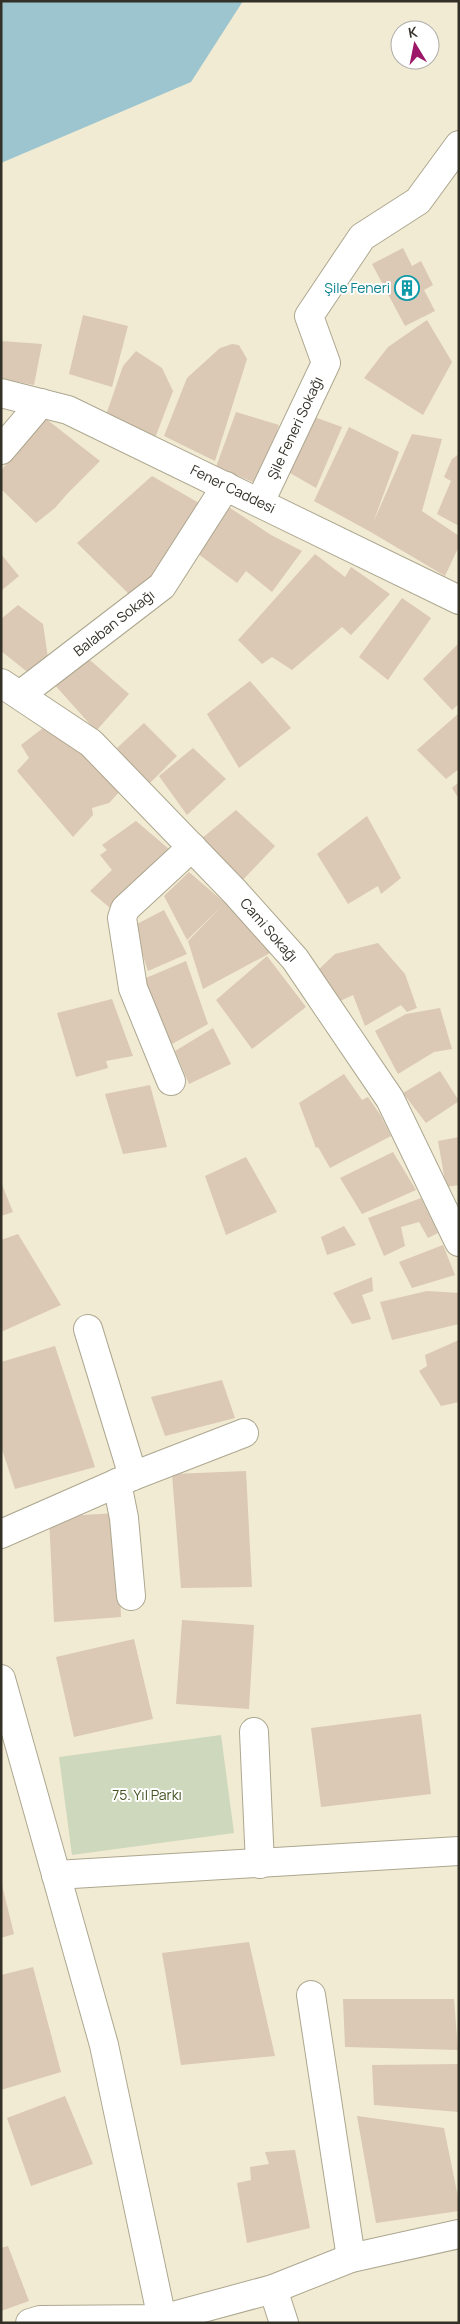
<svg xmlns="http://www.w3.org/2000/svg" width="460" height="2324" viewBox="0 0 460 2324" font-family="Manrope,sans-serif">
	<rect width="100%" height="100%" fill="#f2ebd3"/>
	<!-- green -->
	<path fill="#cdd8bc" d="M 221,1735 L 234,1833 L 72,1855 L 59,1757 Z"/>
	<!-- water -->
	<path fill="#9cc5cf" d="M 1,1 L 243,1 L 191,82 L 1,163 Z"/>
	<!-- building -->
	<g fill="#dbc8b5">
		<path d="M 403,248 L 412,266 L 421,261 L 433,285 L 424,290 L 435,311 L 405,326 L 372,264 Z"/>
		<path d="M 83,315 L 128,326 L 112,387 L 69,374 Z"/>
		<path d="M 427,320 L 452,362 L 423,415 L 364,378 L 388,347 Z"/>
		<path d="M 1,341 L 42,344 L 34,385 L 1,379 Z"/>
		<path d="M 232,344 L 239,345 L 247,359 L 215,461 L 164,436 L 187,378 L 220,348 Z"/>
		<path d="M 136,351 L 162,368 L 173,391 L 155,438 L 106,415 L 123,366 Z"/>
		<path d="M 236,412 L 279,425 L 260,485 L 216,467 Z"/>
		<path d="M 303,413 L 342,427 L 316,488 L 278,466 Z"/>
		<path d="M 41,415 L 100,461 L 67,494 L 55,508 L 36,523 L 1,489 L 1,471 Z"/>
		<path d="M 349,427 L 399,452 L 373,523 L 412,434 L 442,439 L 422,511 L 459,536 L 459,546 L 445,576 L 369,531 L 314,501 Z"/>
		<path d="M 459,454 L 459,526 L 437,514 L 451,481 L 444,477 L 452,459 Z"/>
		<path d="M 152,476 L 199,503 L 135,600 L 77,543 Z"/>
		<path d="M 224,504 L 271,535 L 302,551 L 272,592 L 246,571 L 237,583 L 197,553 Z"/>
		<path d="M 1,554 L 19,576 L 1,591 Z"/>
		<path d="M 315,554 L 345,577 L 351,567 L 390,594 L 351,635 L 342,627 L 292,670 L 272,657 L 262,664 L 238,640 Z"/>
		<path d="M 402,598 L 431,618 L 388,680 L 359,657 Z"/>
		<path d="M 18,605 L 43,624 L 48,658 L 30,674 L 1,651 L 1,619 Z"/>
		<path d="M 459,643 L 459,704 L 452,710 L 423,679 Z"/>
		<path d="M 83,654 L 129,694 L 96,731 L 53,683 Z"/>
		<path d="M 250,681 L 291,728 L 239,768 L 207,714 Z"/>
		<path d="M 459,713 L 459,769 L 446,779 L 417,750 Z"/>
		<path d="M 144,723 L 177,756 L 143,790 L 117,748 Z"/>
		<path d="M 47,725 L 124,787 L 109,803 L 92,808 L 93,815 L 73,837 L 17,771 L 29,758 L 21,745 Z"/>
		<path d="M 193,748 L 226,779 L 187,815 L 159,776 Z"/>
		<path d="M 459,782 L 459,799 L 452,788 Z"/>
		<path d="M 236,810 L 275,846 L 239,884 L 195,844 Z"/>
		<path d="M 367,816 L 401,878 L 381,894 L 378,886 L 348,904 L 317,854 Z"/>
		<path d="M 136,821 L 176,855 L 116,913 L 90,891 L 112,870 L 100,855 L 107,850 L 102,845 Z"/>
		<path d="M 189,872 L 225,903 L 229,900 L 272,952 L 203,989 L 188,941 L 222,906 L 187,940 L 164,896 Z"/>
		<path d="M 164,910 L 187,954 L 148,971 L 133,926 Z"/>
		<path d="M 378,943 L 405,974 L 417,1008 L 407,1012 L 401,1005 L 365,1026 L 353,995 L 336,1003 L 317,971 L 335,954 Z"/>
		<path d="M 267,956 L 306,1007 L 252,1049 L 216,1000 Z"/>
		<path d="M 186,961 L 208,1024 L 163,1049 L 134,983 Z"/>
		<path d="M 112,999 L 133,1056 L 106,1061 L 108,1068 L 76,1077 L 57,1013 Z"/>
		<path d="M 440,1008 L 452,1049 L 434,1052 L 398,1074 L 375,1031 L 406,1014 Z"/>
		<path d="M 213,1028 L 231,1064 L 189,1084 L 175,1051 Z"/>
		<path d="M 440,1071 L 459,1101 L 426,1123 L 403,1093 Z"/>
		<path d="M 344,1074 L 362,1100 L 368,1097 L 381,1116 L 391,1136 L 330,1168 L 318,1147 L 316,1148 L 299,1103 Z"/>
		<path d="M 150,1085 L 167,1147 L 123,1154 L 105,1094 Z"/>
		<path d="M 459,1137 L 459,1185 L 446,1187 L 438,1141 Z"/>
		<path d="M 393,1152 L 416,1190 L 362,1214 L 340,1178 Z"/>
		<path d="M 246,1157 L 277,1212 L 226,1235 L 205,1176 Z"/>
		<path d="M 1,1182 L 13,1212 L 1,1216 Z"/>
		<path d="M 421,1198 L 438,1233 L 428,1238 L 419,1222 L 401,1227 L 405,1246 L 384,1256 L 368,1218 Z"/>
		<path d="M 344,1226 L 356,1245 L 327,1255 L 321,1237 Z"/>
		<path d="M 18,1234 L 61,1305 L 1,1332 L 1,1240 Z"/>
		<path d="M 443,1245 L 455,1275 L 412,1288 L 399,1262 Z"/>
		<path d="M 372,1277 L 373,1291 L 362,1295 L 371,1319 L 352,1324 L 333,1293 Z"/>
		<path d="M 427,1291 L 459,1293 L 459,1324 L 392,1340 L 380,1302 Z"/>
		<path d="M 459,1340 L 459,1402 L 441,1406 L 419,1371 L 427,1366 L 425,1355 Z"/>
		<path d="M 55,1346 L 95,1467 L 15,1489 L 1,1446 L 1,1362 Z"/>
		<path d="M 222,1380 L 235,1418 L 165,1436 L 151,1397 Z"/>
		<path d="M 246,1471 L 252,1587 L 181,1588 L 172,1474 Z"/>
		<path d="M 117,1513 L 121,1617 L 54,1622 L 49,1517 Z"/>
		<path d="M 182,1620 L 254,1625 L 249,1709 L 176,1704 Z"/>
		<path d="M 134,1639 L 153,1719 L 74,1737 L 56,1657 Z"/>
		<path d="M 421,1714 L 431,1794 L 321,1807 L 311,1728 Z"/>
		<path d="M 1,1881 L 14,1934 L 1,1938 Z"/>
		<path d="M 249,1942 L 275,2056 L 181,2065 L 162,1953 Z"/>
		<path d="M 33,1967 L 61,2072 L 1,2090 L 1,1975 Z"/>
		<path d="M 343,1999 L 454,1999 L 458,2050 L 345,2047 Z"/>
		<path d="M 459,2064 L 459,2112 L 374,2105 L 372,2065 Z"/>
		<path d="M 65,2096 L 93,2164 L 31,2186 L 7,2118 Z"/>
		<path d="M 357,2116 L 444,2128 L 459,2202 L 459,2211 L 376,2223 Z"/>
		<path d="M 295,2150 L 310,2228 L 247,2243 L 237,2183 L 251,2180 L 250,2167 L 269,2164 L 265,2152 Z"/>
		<path d="M 8,2246 L 29,2301 L 1,2311 L 1,2248 Z"/>
	</g>
	<g fill="none" stroke-linecap="round" stroke-linejoin="round">
		<defs>
			<g id="minor">
				<path d="M 1,393 L 68,410 L 459,600"/>
				<path d="M 1,450 L 41,403"/>
				<path d="M 260,502 L 326,363 L 309,316 L 362,237 L 418,201 L 459,145"/>
				<path d="M 1,683 L 91,743 L 235,892 L 295,959 L 390,1099 L 459,1242"/>
				<path d="M 20,695 L 162,586 L 226,486"/>
				<path d="M 171,1081 L 133,988 L 122,918 L 125,909 L 192,847"/>
				<path d="M 88,1329 L 133,1476"/>
				<path d="M 117,1483 L 124,1518 L 131,1596"/>
				<path d="M 1,1534 L 133,1476 L 244,1433"/>
				<path d="M 1,1679 L 104,2045 L 162,2319"/>
				<path d="M 254,1732 L 260,1864"/>
				<path d="M 56,1875 L 459,1851"/>
				<path d="M 311,1995 L 351,2258"/>
				<path d="M 273,2289 L 284,2323"/>
				<path d="M 30,2323 L 40,2320 L 162,2319 L 273,2289 L 351,2258 L 459,2234"/>
			</g>
		</defs>
		<!-- minor casing -->
		<use href="#minor" stroke="#ada790" stroke-width="30"/>
		<!-- minor -->
		<use href="#minor" stroke="#fff" stroke-width="28"/>
	</g>
	<!-- icons -->
	<defs>
		<symbol id="building-ring" viewBox="-11 -11 22 22"><circle r="9.5" fill="#fff" stroke="#0f9aa8" stroke-width="1.5"/><path d="M-4-6H4V6H1V3H-1V6H-4ZM-2.5-4.3h1.7v1.8h-1.7ZM.8-4.3h1.7v1.8H.8ZM-2.5-1h1.7V.8h-1.7ZM.8-1h1.7V.8H.8Z" fill="#0f9aa8"/></symbol>
	</defs>
	<g fill-rule="evenodd">
		<use href="#building-ring" x="393" y="274" width="28" height="28"/>
	</g>
	<g text-anchor="middle" stroke-width="4" stroke-linejoin="round" paint-order="stroke">
		<!-- culture labels -->
		<g font-size="14" fill="#0d838f" stroke="#fff" text-anchor="end">
			<text x="390" y="293">Şile Feneri</text>
		</g>
		<!-- street labels -->
		<g font-size="14" fill="#333027" stroke="#fff">
			<text transform="translate(295 428) rotate(-65)" y="5">Şile Feneri Sokağı</text>
			<text transform="translate(233 489) rotate(26)" y="5">Fener Caddesi</text>
			<text transform="translate(114 623) rotate(-38)" y="5">Balaban Sokağı</text>
			<text transform="translate(269 930) rotate(49)" y="5">Cami Sokağı</text>
		</g>
		<!-- park labels -->
		<g font-size="14" fill="#425220" stroke="#fff">
			<text x="147" y="1800">75. Yıl Parkı</text>
		</g>
	</g>
	<!-- border -->
	<rect width="460" height="2324" fill="none" stroke="#333027" stroke-width="5"/>
	<!-- north arrow -->
	<g transform="translate(415 45) rotate(350)"><circle r="24" fill="#ffffff" stroke="#adaca9"/>
	<path d="M0-4L9 19L0 12L-9 19Z" fill="#9d1768"/>
	<text y="-8" font-size="14" font-weight="bold" text-anchor="middle" fill="#333027">K</text>
	</g>
</svg>
